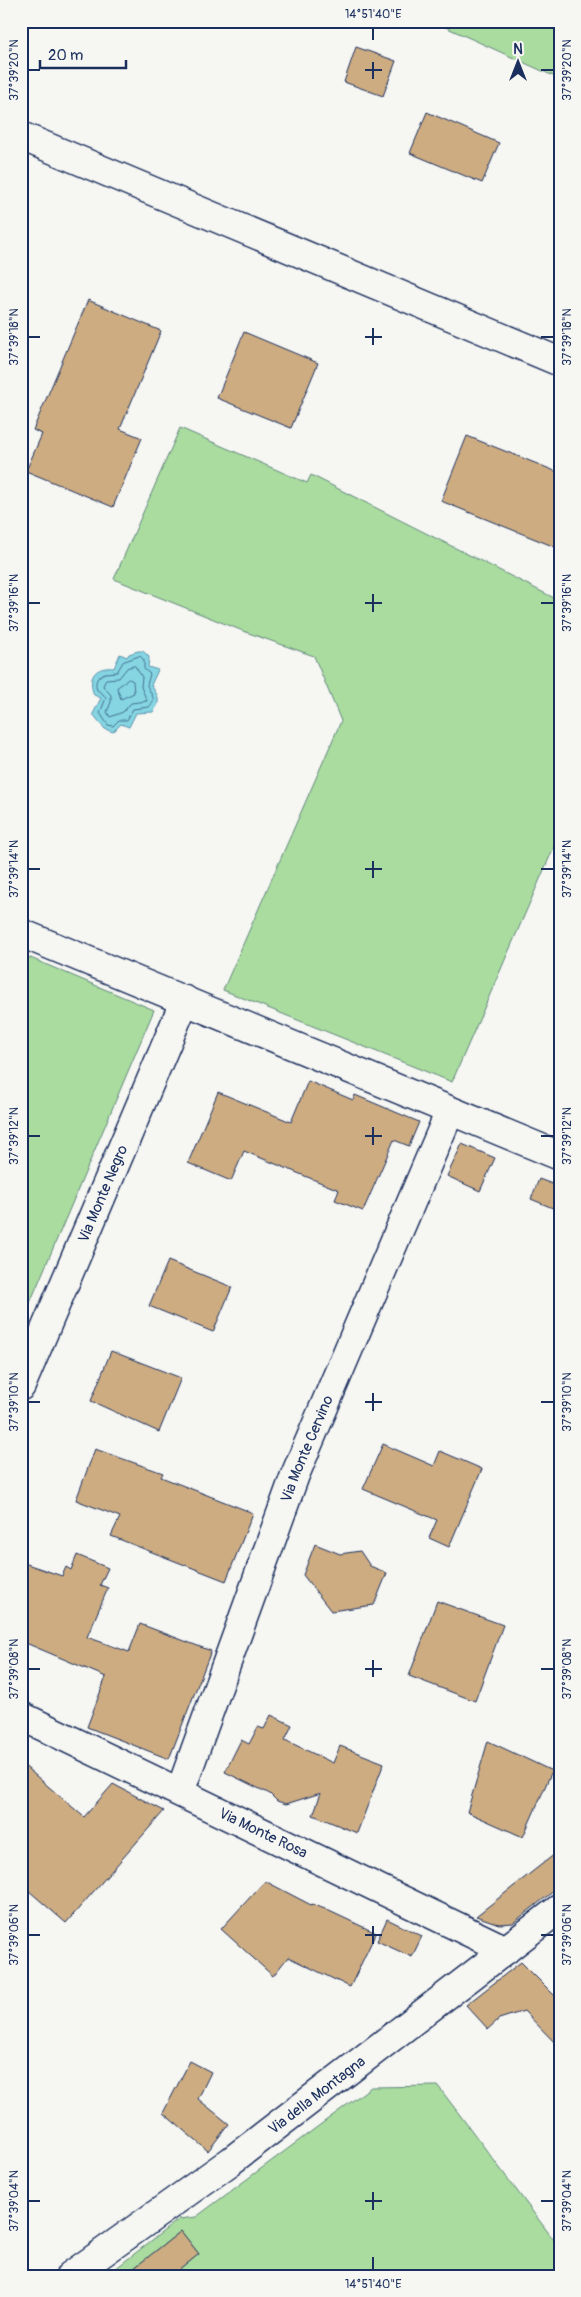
<svg xmlns="http://www.w3.org/2000/svg" width="581" height="2297" viewBox="0 0 581 2297" font-family="Pangolin,sans-serif">
	<rect width="100%" height="100%" fill="#f6f6f2"/>
	<filter id="ink" filterUnits="userSpaceOnUse"><feTurbulence type="fractalNoise" baseFrequency=".02" numOctaves="2"/><feDisplacementMap in="SourceGraphic" scale="10" xChannelSelector="R" yChannelSelector="G"/><feConvolveMatrix kernelMatrix="1 2 1 2 8 2 1 2 1" color-interpolation-filters="sRGB"/></filter>
	<g filter="url(#ink)">
		<!-- green -->
		<g fill="#a9dc9e" stroke="#62867e">
			<path d="M 432,21 L 560,21 L 560,79 Z"/>
			<path d="M 180,428 L 307,483 L 311,475 L 560,601 L 560,833 L 452,1082 L 223,990 L 341,721 L 314,656 L 243,631 L 114,579 Z"/>
			<path d="M 21,954 L 154,1010 L 21,1324 Z"/>
			<path d="M 438,2086 L 560,2248 L 560,2276 L 106,2276 L 179,2219 L 196,2217 L 371,2087 Z"/>
		</g>
		<!-- water -->
		<path fill="#85d5e2" stroke="#5b93ad" d="M 138,651 L 143,651 L 149,657 L 148,667 L 158,670 L 151,685 C 158,696 162,700 153,712 L 136,713 L 129,727 L 121,724 L 113,732 L 105,729 L 93,714 L 101,698 L 94,695 C 87,677 95,666 114,668 L 120,654 L 127,657 L 129,654 Z"/>
		<g fill="none" stroke-linecap="round" stroke-linejoin="round">
			<!-- shore -->
			<g stroke="#457193" stroke-width="1">
				<path d="M 140,656 L 144,660 L 144,669 L 150,674 L 147,685 C 150,695 158,698 149,707 L 133,709 L 127,720 L 119,720 L 113,726 L 108,725 L 100,713 L 106,698 L 103,694 L 97,690 C 94,682 97,676 105,673 L 117,672 L 123,662 Z"/>
				<path d="M 135,666 L 142,677 L 141,687 L 147,701 L 131,703 L 123,712 L 110,717 L 107,712 L 111,702 L 111,695 L 103,686 L 106,679 L 119,678 L 127,668 Z"/>
				<path d="M 129,679 L 133,681 L 134,693 L 121,699 L 117,688 Z"/>
			</g>
		</g>
		<!-- building -->
		<g fill="#cdac81" stroke="#1b2f5e">
			<path d="M 356,47 L 396,61 L 383,96 L 344,82 Z"/>
			<path d="M 427,112 L 499,143 L 482,183 L 410,153 Z"/>
			<path d="M 88,300 L 161,331 L 120,429 L 142,438 L 113,507 L 26,471 L 42,434 L 33,430 Z"/>
			<path d="M 244,332 L 318,363 L 291,428 L 217,398 Z"/>
			<path d="M 467,436 L 560,473 L 560,549 L 441,501 Z"/>
			<path d="M 308,1081 L 353,1100 L 355,1095 L 419,1122 L 409,1146 L 394,1140 L 363,1211 L 335,1200 L 339,1190 L 244,1151 L 231,1181 L 188,1163 L 218,1092 L 291,1122 Z"/>
			<path d="M 462,1144 L 495,1158 L 480,1191 L 447,1176 Z"/>
			<path d="M 539,1179 L 560,1187 L 560,1211 L 531,1199 Z"/>
			<path d="M 168,1261 L 232,1287 L 213,1332 L 149,1306 Z"/>
			<path d="M 111,1351 L 181,1378 L 159,1432 L 91,1401 Z"/>
			<path d="M 383,1444 L 434,1466 L 440,1451 L 482,1469 L 449,1547 L 429,1538 L 437,1520 L 363,1489 Z"/>
			<path d="M 95,1449 L 163,1473 L 161,1477 L 253,1513 L 226,1581 L 111,1536 L 120,1517 L 76,1500 Z"/>
			<path d="M 315,1544 L 340,1554 L 360,1551 L 370,1566 L 387,1573 L 374,1605 L 331,1611 L 303,1575 Z"/>
			<path d="M 77,1555 L 108,1568 L 100,1585 L 108,1588 L 87,1637 L 129,1652 L 140,1624 L 211,1651 L 169,1759 L 87,1727 L 106,1677 L 21,1641 L 21,1562 L 62,1576 L 66,1567 L 71,1570 Z"/>
			<path d="M 437,1601 L 503,1625 L 475,1701 L 409,1676 Z"/>
			<path d="M 271,1715 L 292,1725 L 285,1740 L 333,1763 L 340,1746 L 384,1763 L 357,1833 L 313,1815 L 321,1793 L 286,1804 L 277,1801 L 270,1794 L 225,1772 L 241,1740 L 249,1744 L 258,1727 L 264,1729 Z"/>
			<path d="M 488,1741 L 552,1771 L 523,1837 L 467,1812 Z"/>
			<path d="M 21,1763 L 84,1817 L 113,1784 L 164,1811 L 66,1923 L 21,1884 Z"/>
			<path d="M 560,1850 L 560,1886 L 513,1923 L 499,1924 L 476,1916 Z"/>
			<path d="M 265,1881 L 311,1905 L 312,1904 L 325,1909 L 376,1933 L 350,1987 L 288,1957 L 273,1976 L 221,1929 Z"/>
			<path d="M 387,1919 L 422,1936 L 412,1957 L 377,1941 Z"/>
			<path d="M 521,1962 L 560,2001 L 560,2048 L 524,2011 L 499,2019 L 488,2029 L 466,2005 Z"/>
			<path d="M 190,2061 L 211,2072 L 198,2099 L 229,2124 L 208,2151 L 163,2113 Z"/>
			<path d="M 181,2231 L 199,2254 L 172,2276 L 124,2276 Z"/>
		</g>
		<g fill="none" stroke-linecap="round" stroke-linejoin="round">
			<defs>
				<g id="minor">
					<path d="M 21,136 L 560,362"/>
					<path d="M 21,933 L 560,1156"/>
					<path id="s1" d="M 21,1386 L 185,1000"/>
					<path id="s2" d="M 21,1716 L 506,1950"/>
					<path id="s3" d="M 180,1792 L 295,1475 L 450,1111"/>
					<path id="s4" d="M 70,2276 L 231,2161 L 560,1908"/>
				</g>
			</defs>
			<!-- minor casing -->
			<use href="#minor" stroke="#1b2f5e" stroke-width="31"/>
			<!-- minor -->
			<use href="#minor" stroke="#f6f6f2" stroke-width="28"/>
		</g>
	</g>
	<!-- ticks -->
	<path fill="none" stroke="#1b2f5e" stroke-width="2" d="M 373,28 L 373,40M 373,62 L 373,79M 28,70 L 40,70M 365,70 L 382,70M 541,70 L 554,70M 373,328 L 373,345M 28,337 L 40,337M 365,337 L 382,337M 541,337 L 554,337M 373,594 L 373,612M 28,603 L 40,603M 365,603 L 382,603M 541,603 L 554,603M 373,861 L 373,878M 28,869 L 40,869M 365,869 L 382,869M 541,869 L 554,869M 373,1127 L 373,1145M 28,1136 L 40,1136M 365,1136 L 382,1136M 541,1136 L 554,1136M 373,1393 L 373,1411M 28,1402 L 40,1402M 365,1402 L 382,1402M 541,1402 L 554,1402M 373,1660 L 373,1677M 28,1669 L 40,1669M 365,1669 L 382,1669M 541,1669 L 554,1669M 373,1926 L 373,1944M 28,1935 L 40,1935M 365,1935 L 382,1935M 541,1935 L 554,1935M 373,2192 L 373,2210M 28,2201 L 40,2201M 365,2201 L 382,2201M 541,2201 L 554,2201M 373,2257 L 373,2270"/>
	<g text-anchor="middle" stroke-width="5" stroke-linejoin="round" paint-order="stroke">
		<!-- street labels -->
		<g font-size="15" fill="#1b2f5e" stroke="#f6f6f2">
			<text dy="5" stroke="none"><textPath href="#s1" startOffset="209">Via Monte Negro</textPath></text>
			<text dy="5" stroke="none"><textPath href="#s3" startOffset="366">Via Monte Cervino</textPath></text>
			<text dy="5" stroke="none"><textPath href="#s2" startOffset="269">Via Monte Rosa</textPath></text>
			<text dy="5" stroke="none"><textPath href="#s4" startOffset="306">Via della Montagna</textPath></text>
		</g>
	</g>
	<!-- margin -->
	<rect width="581" height="2297" fill="none" stroke="#f6f6f2" stroke-width="55"/>
	<!-- north arrow -->
	<g transform="translate(518 62)" stroke="#f6f6f2" stroke-width="4" paint-order="stroke">
	<path d="M0-4L9 19L0 12L-9 19Z" fill="#1b2f5e"/>
	<text y="-8" font-size="14" font-weight="bold" text-anchor="middle" fill="#1b2f5e">N</text>
	</g>
	<!-- scale -->
	<path d="M40 60v8h86v-8" fill="none" stroke="#1b2f5e" stroke-width="2.5"/>
	<text x="48" y="60" font-size="15" fill="#1b2f5e" stroke="#f6f6f2" stroke-width="4" paint-order="stroke">20 m</text>
	<rect x="28" y="28" width="526" height="2242" fill="none" stroke="#1b2f5e" stroke-width="2"/>
	<g font-size="12" text-anchor="middle" fill="#1b2f5e">
		<text x="373" y="18">14°51'40"E</text>
		<text transform="translate(14 70) rotate(-90)" y="4">37°39'20"N</text>
		<text transform="translate(567 70) rotate(-90)" y="4">37°39'20"N</text>
		<text transform="translate(14 337) rotate(-90)" y="4">37°39'18"N</text>
		<text transform="translate(567 337) rotate(-90)" y="4">37°39'18"N</text>
		<text transform="translate(14 603) rotate(-90)" y="4">37°39'16"N</text>
		<text transform="translate(567 603) rotate(-90)" y="4">37°39'16"N</text>
		<text transform="translate(14 869) rotate(-90)" y="4">37°39'14"N</text>
		<text transform="translate(567 869) rotate(-90)" y="4">37°39'14"N</text>
		<text transform="translate(14 1136) rotate(-90)" y="4">37°39'12"N</text>
		<text transform="translate(567 1136) rotate(-90)" y="4">37°39'12"N</text>
		<text transform="translate(14 1402) rotate(-90)" y="4">37°39'10"N</text>
		<text transform="translate(567 1402) rotate(-90)" y="4">37°39'10"N</text>
		<text transform="translate(14 1669) rotate(-90)" y="4">37°39'08"N</text>
		<text transform="translate(567 1669) rotate(-90)" y="4">37°39'08"N</text>
		<text transform="translate(14 1935) rotate(-90)" y="4">37°39'06"N</text>
		<text transform="translate(567 1935) rotate(-90)" y="4">37°39'06"N</text>
		<text transform="translate(14 2201) rotate(-90)" y="4">37°39'04"N</text>
		<text transform="translate(567 2201) rotate(-90)" y="4">37°39'04"N</text>
		<text x="373" y="2288">14°51'40"E</text>
	</g>
</svg>
